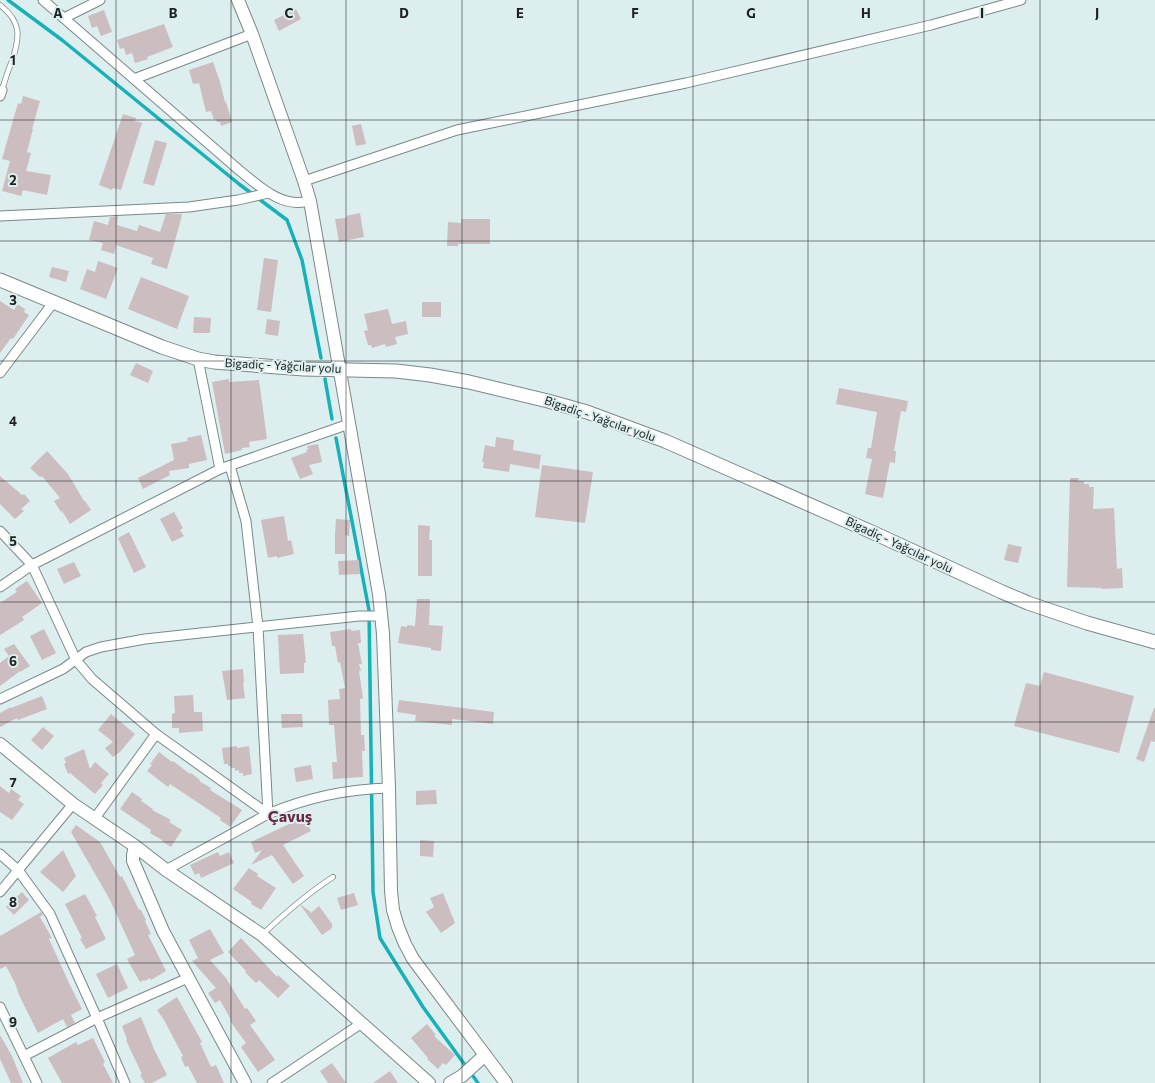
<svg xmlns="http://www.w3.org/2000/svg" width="1155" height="1083" viewBox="0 0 1155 1083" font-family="Commissioner,sans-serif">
	<rect width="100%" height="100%" fill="#ddeeef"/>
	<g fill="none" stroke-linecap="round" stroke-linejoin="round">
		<!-- stream -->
		<g stroke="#17b1b9" stroke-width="3.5">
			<path d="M 8,0 L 62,40 L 239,184 L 287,220 L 302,260 L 321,358"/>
			<path d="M 325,379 L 332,419"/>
			<path d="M 336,438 L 369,610 L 373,892 L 380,938 L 423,1007 L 478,1083"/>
		</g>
	</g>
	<!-- building -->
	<g fill="#ccbdc1">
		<path d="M 296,9 L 301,19 L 279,31 L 274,20 Z"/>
		<path d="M 104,10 L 112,32 L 101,36 L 97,26 L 92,28 L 88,16 Z"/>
		<path d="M 164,24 L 173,47 L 147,57 L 148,59 L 135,63 L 132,53 L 126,55 L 124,48 L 120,49 L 117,40 Z"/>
		<path d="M 213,62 L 220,82 L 225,102 L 226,102 L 232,122 L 221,126 L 220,122 L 217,122 L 216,119 L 214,120 L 211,111 L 206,112 L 199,83 L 193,84 L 189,70 Z"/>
		<path d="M 23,96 L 40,101 L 32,129 L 33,129 L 27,152 L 31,153 L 26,171 L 51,175 L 47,195 L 23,190 L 21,196 L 2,191 L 10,161 L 2,159 L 18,103 L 21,104 Z"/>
		<path d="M 123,114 L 136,118 L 135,121 L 142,123 L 121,190 L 113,188 L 112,190 L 99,185 Z"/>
		<path d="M 361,124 L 366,144 L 356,146 L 352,126 Z"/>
		<path d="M 155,140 L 167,143 L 154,186 L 143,183 Z"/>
		<path d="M 360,213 L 364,237 L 339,242 L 335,219 L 346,218 L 346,216 Z"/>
		<path d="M 166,214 L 182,214 L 180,223 L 167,269 L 151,264 L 153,258 L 116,245 L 114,254 L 101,250 L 103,243 L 89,240 L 94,221 L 108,225 L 110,217 L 118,216 L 117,225 L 137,231 L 139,225 L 160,232 Z"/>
		<path d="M 461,219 L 490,219 L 490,244 L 458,244 L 458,246 L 447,246 L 448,222 L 461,223 Z"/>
		<path d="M 264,258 L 278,260 L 271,312 L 257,310 Z"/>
		<path d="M 98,261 L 118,268 L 106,299 L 80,289 L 87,269 L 95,272 Z"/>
		<path d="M 52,267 L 69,271 L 66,282 L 49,277 Z"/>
		<path d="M 141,277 L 189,296 L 177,329 L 128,309 Z"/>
		<path d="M 0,301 L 14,310 L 17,304 L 25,309 L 24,312 L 29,315 L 13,339 L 11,338 L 0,353 Z"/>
		<rect x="422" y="302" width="19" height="15"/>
		<path d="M 388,309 L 392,324 L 406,321 L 408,334 L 395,337 L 397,344 L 386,347 L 385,344 L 372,348 L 371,345 L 368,345 L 364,331 L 368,330 L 364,314 Z"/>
		<path d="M 194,317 L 211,318 L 210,333 L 193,333 Z"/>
		<path d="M 267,319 L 280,321 L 278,336 L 265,334 Z"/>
		<path d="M 136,363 L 153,371 L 148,383 L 130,375 Z"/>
		<path d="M 229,379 L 229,382 L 259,380 L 267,439 L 249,442 L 250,447 L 242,448 L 242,450 L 225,454 L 212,382 Z"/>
		<path d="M 839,388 L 908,401 L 906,412 L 901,411 L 894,451 L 896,451 L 895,463 L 890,462 L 883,498 L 865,494 L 872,459 L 866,458 L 868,448 L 871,448 L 877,412 L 836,404 Z"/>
		<path d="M 201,435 L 207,460 L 189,464 L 189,468 L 169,471 L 170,475 L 143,489 L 138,478 L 174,460 L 171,444 L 188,441 L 187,438 Z"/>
		<path d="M 496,437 L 514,440 L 513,450 L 541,455 L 539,469 L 510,464 L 509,472 L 483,468 L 484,462 L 482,462 L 485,445 L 495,447 Z"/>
		<path d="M 318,444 L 322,462 L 309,465 L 313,474 L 300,479 L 291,458 L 307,452 L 306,450 L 308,450 L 307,446 Z"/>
		<path d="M 47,451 L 68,474 L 84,501 L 85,501 L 91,510 L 70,524 L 62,511 L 61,512 L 54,501 L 60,498 L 42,476 L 40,477 L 30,468 Z"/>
		<path d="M 542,465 L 593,472 L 585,523 L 535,517 Z"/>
		<path d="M 0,476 L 22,495 L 24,494 L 30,501 L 21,509 L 24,511 L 15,519 L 0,504 Z"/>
		<path d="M 1070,478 L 1079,478 L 1078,481 L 1084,481 L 1084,484 L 1089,484 L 1089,487 L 1094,487 L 1093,509 L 1114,508 L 1117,569 L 1122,568 L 1123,588 L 1102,589 L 1102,588 L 1067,587 Z"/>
		<path d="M 174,512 L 183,528 L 180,530 L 184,536 L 172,542 L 160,519 Z"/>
		<path d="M 284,516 L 288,541 L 291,540 L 294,554 L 277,558 L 277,556 L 268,558 L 261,520 Z"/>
		<path d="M 336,519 L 350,520 L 349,536 L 345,535 L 345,554 L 335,554 L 335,534 Z"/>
		<path d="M 418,525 L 430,526 L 429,540 L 432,540 L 432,576 L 418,576 Z"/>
		<path d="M 129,532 L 146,567 L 134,573 L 118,538 Z"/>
		<path d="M 1008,544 L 1022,547 L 1018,563 L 1004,560 Z"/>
		<path d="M 359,560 L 360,574 L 339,575 L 338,561 Z"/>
		<path d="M 74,562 L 81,576 L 64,584 L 57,569 Z"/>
		<path d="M 27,581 L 42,603 L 22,617 L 24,620 L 0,635 L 0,603 L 17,592 L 15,589 Z"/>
		<path d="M 417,599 L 430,599 L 429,625 L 443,626 L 441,651 L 431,650 L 431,648 L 398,643 L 401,626 L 407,627 L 407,625 L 415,626 Z"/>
		<path d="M 44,629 L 56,653 L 42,660 L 30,636 Z"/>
		<path d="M 351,629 L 351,631 L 360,630 L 361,643 L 358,643 L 362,664 L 359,664 L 361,671 L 359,671 L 363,698 L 360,699 L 361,735 L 364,735 L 365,751 L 362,751 L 363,777 L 333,779 L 332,762 L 337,762 L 334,725 L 329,725 L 328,700 L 340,699 L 339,689 L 345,688 L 340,662 L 338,663 L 335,646 L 332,646 L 330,632 Z"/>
		<path d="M 303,634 L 306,663 L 304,663 L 304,673 L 280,674 L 278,635 Z"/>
		<path d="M 14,644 L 30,666 L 20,672 L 20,671 L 0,686 L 0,663 L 9,656 L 4,649 Z"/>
		<path d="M 243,669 L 244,683 L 243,683 L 245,698 L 227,700 L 222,671 Z"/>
		<path d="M 1044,672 L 1134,696 L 1119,753 L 1014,726 L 1026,683 L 1040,686 Z"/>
		<path d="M 193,695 L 194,712 L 202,712 L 203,731 L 179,733 L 179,728 L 172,728 L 172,714 L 175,713 L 174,696 Z"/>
		<path d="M 42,696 L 47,709 L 18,720 L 17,718 L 0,727 L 0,713 L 11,707 L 11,708 Z"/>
		<path d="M 399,700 L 494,712 L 493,724 L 452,719 L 452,725 L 415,721 L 416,715 L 397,712 Z"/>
		<path d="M 1154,708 L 1155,708 L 1155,742 L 1151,741 L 1144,762 L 1136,759 Z"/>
		<path d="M 111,714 L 135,734 L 120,752 L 113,757 L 105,748 L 113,742 L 98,730 Z"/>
		<path d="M 281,714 L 302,714 L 303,727 L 282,728 Z"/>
		<path d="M 43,727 L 54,736 L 42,750 L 31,740 Z"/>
		<path d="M 237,746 L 237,748 L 249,746 L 252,774 L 243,776 L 243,773 L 239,773 L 239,770 L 235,771 L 235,768 L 231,768 L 231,766 L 228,766 L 228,764 L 224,764 L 222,748 Z"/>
		<path d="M 84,749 L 90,769 L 95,762 L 109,774 L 101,783 L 103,785 L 95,794 L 70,773 L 68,774 L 64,764 L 66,763 L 64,758 Z"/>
		<path d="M 159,752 L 172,762 L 173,761 L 190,774 L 191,773 L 200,780 L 199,781 L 211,788 L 210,790 L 242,810 L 230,827 L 220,820 L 221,818 L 170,784 L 168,787 L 147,771 L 152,765 L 150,764 Z"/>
		<path d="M 311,765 L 313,779 L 296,782 L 294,768 Z"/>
		<path d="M 0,786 L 9,793 L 11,789 L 21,796 L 18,800 L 24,804 L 12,820 L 0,812 Z"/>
		<path d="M 436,790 L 437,804 L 416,805 L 416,791 Z"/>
		<path d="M 132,792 L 142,799 L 141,801 L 153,809 L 152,810 L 171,820 L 169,822 L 182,830 L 171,847 L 162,841 L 162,840 L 150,833 L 151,830 L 120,809 Z"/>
		<path d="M 304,817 L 311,831 L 283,845 L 304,876 L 293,884 L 272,855 L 251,865 L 262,850 L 255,853 L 251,842 Z"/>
		<path d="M 76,825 L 100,842 L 120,877 L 122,876 L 138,908 L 140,910 L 141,910 L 146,920 L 145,921 L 151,934 L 148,935 L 166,971 L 151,980 L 150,978 L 145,981 L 144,980 L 140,982 L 127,959 L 135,955 L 110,900 L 71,832 Z"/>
		<path d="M 420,840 L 434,841 L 433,857 L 420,856 Z"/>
		<path d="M 63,850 L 76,876 L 63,892 L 40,872 Z"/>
		<path d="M 218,852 L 220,856 L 229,852 L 234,863 L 201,878 L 199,873 L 195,875 L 190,865 Z"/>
		<path d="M 249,868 L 258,874 L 257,876 L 276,888 L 261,910 L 251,904 L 252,902 L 233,889 Z"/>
		<path d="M 22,892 L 29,900 L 14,915 L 6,907 Z"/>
		<path d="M 354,893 L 358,905 L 341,910 L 337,898 Z"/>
		<path d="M 443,893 L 455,923 L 441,933 L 426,912 L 434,907 L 430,898 Z"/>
		<path d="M 85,894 L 97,916 L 95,917 L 106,939 L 86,949 L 80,939 L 82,938 L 65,904 Z"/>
		<path d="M 301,905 L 312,913 L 312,912 L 319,906 L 332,924 L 332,928 L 322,935 L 301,906 Z"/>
		<path d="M 41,912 L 43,914 L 40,917 L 52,938 L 49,939 L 69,983 L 82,1009 L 71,1015 L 75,1023 L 67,1027 L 63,1019 L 38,1033 L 20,997 L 15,983 L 6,966 L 0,969 L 0,936 Z"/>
		<path d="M 210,929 L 224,953 L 210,960 L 226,978 L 245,1009 L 247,1008 L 256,1021 L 250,1025 L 275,1060 L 258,1072 L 241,1047 L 246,1043 L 230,1021 L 231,1020 L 220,1000 L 215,1003 L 208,993 L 216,988 L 192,961 L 198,958 L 189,940 Z"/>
		<path d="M 241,938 L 277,977 L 278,975 L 290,986 L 278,998 L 259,980 L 256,983 L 245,972 L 246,971 L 228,952 Z"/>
		<path d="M 117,964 L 128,988 L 108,998 L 96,974 Z"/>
		<path d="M 177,997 L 202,1042 L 200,1043 L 211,1067 L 216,1065 L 224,1083 L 197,1083 L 188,1066 L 185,1067 L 181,1057 L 183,1056 L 164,1020 L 157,1010 Z"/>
		<path d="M 141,1017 L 154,1049 L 167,1075 L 152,1083 L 145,1083 L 140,1075 L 142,1074 L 131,1051 L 126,1040 L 127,1039 L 122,1026 Z"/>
		<path d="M 427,1024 L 436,1035 L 434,1036 L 455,1055 L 446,1065 L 443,1063 L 438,1069 L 427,1059 L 428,1058 L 411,1038 Z"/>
		<path d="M 0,1035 L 12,1056 L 23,1083 L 11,1083 L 0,1059 Z"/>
		<path d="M 93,1038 L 105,1062 L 103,1064 L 113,1083 L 62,1083 L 48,1058 L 76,1042 L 78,1045 Z"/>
		<path d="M 332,1063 L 346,1083 L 328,1083 L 320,1071 Z"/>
		<path d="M 390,1071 L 398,1083 L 373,1083 Z"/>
	</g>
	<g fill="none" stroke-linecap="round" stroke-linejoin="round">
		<defs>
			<g id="service">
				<path d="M 0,5 C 22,22 20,37 12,61 C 8,70 5,80 2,90"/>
				<path d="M 263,934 C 285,913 307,894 333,877"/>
			</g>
			<g id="minor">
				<path d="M 43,0 L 239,170 C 259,186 282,209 310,201"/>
				<path d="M 64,18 L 100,0"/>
				<path d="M 134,79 L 252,34"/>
				<path d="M 0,96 L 2,90"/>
				<path d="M 304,181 L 457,130 L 686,83 L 931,25 L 1021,0"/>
				<path d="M 0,216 L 189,207 L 238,200 L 268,193"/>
				<path d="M 198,359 L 220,469"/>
				<path d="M 0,373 L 53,303"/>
				<path d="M 230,466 L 246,521 L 258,627 L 268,814"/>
				<path d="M 0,531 L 32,565 L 76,660 L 92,679 L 156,734 L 268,814"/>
				<path d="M 0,587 L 32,565 L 220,469 L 349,424"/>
				<path d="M 0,699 L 63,669 L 86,652 L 101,647 L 145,639 L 359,616 L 382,616"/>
				<path d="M 95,818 L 156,734"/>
				<path d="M 0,854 L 18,870 L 50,914 L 97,1018 L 125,1083"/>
				<path d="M 166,870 L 268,814 C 306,798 348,789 389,788"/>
				<path d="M 0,892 L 73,804"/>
				<path d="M 0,1007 L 37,1083"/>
				<path d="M 24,1056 L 97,1018 L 188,978"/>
				<path d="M 272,1083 L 362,1023"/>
			</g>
			<g id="tertiary">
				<path d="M 238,0 L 252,34 L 304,181 L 310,201 L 379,594 L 383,634 L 389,788 L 391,891 L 393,910 L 398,927 L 405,944 L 413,959 L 506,1083"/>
				<path d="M 0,744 L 73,804 L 135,846 L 166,870 L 262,935 L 429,1083"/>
				<path d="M 135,846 L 133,855 L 133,861 L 163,931 L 245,1083"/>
				<path d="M 450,1083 L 462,1076 L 485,1055"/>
			</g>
			<path id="secondary" d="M 0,280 L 162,347 L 198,359 L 214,362 L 304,369 L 396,371 L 430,375 L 469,382 L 548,401 L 587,412 L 665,441 L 876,534 L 1002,592 L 1028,603 L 1087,623 L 1155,642"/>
		</defs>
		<!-- service casing -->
		<use href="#service" stroke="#798889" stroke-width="6"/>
		<!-- minor casing -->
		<use href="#minor" stroke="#798889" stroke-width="11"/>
		<!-- tertiary casing -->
		<use href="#tertiary" stroke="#798889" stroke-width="14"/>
		<!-- secondary casing -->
		<use href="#secondary" stroke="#798889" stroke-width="15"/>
		<!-- service -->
		<use href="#service" stroke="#fff" stroke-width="4.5"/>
		<!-- minor -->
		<use href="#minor" stroke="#fff" stroke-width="9"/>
		<!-- tertiary -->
		<use href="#tertiary" stroke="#fff" stroke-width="12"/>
		<!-- secondary -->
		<use href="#secondary" stroke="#fff" stroke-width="13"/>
	</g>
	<!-- grid -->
	<path fill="none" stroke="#1c2222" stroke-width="1" stroke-opacity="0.55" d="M 116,0 L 116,1083M 231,0 L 231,1083M 346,0 L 346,1083M 462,0 L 462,1083M 578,0 L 578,1083M 693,0 L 693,1083M 808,0 L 808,1083M 924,0 L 924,1083M 1040,0 L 1040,1083M 0,120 L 1155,120M 0,241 L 1155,241M 0,361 L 1155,361M 0,481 L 1155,481M 0,602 L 1155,602M 0,722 L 1155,722M 0,842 L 1155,842M 0,963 L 1155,963"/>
	<g text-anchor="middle" stroke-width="4" stroke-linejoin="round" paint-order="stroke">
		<!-- street labels -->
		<g font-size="12" fill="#1c2222" stroke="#ddeeef">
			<text transform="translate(283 366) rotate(3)" y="4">Bigadiç - Yağcılar yolu</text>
			<text transform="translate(600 419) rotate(19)" y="4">Bigadiç - Yağcılar yolu</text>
			<text transform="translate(899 545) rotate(25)" y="4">Bigadiç - Yağcılar yolu</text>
		</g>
		<!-- district labels -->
		<g font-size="16" font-weight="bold" fill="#6b2843" stroke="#ddeeef">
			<text x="290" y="822">Çavuş</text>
		</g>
	</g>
	<g font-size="13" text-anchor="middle" font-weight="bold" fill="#1c2222" stroke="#ddeeef" stroke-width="4" stroke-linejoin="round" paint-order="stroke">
		<text x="58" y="18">A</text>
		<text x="173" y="18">B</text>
		<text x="289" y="18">C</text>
		<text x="404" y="18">D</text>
		<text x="520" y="18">E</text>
		<text x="635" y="18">F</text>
		<text x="751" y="18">G</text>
		<text x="866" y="18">H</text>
		<text x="982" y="18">I</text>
		<text x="1097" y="18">J</text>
		<text x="13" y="65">1</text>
		<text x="13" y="185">2</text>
		<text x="13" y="305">3</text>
		<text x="13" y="426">4</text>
		<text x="13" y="546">5</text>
		<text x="13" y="666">6</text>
		<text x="13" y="787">7</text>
		<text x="13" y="907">8</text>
		<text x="13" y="1027">9</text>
	</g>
</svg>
